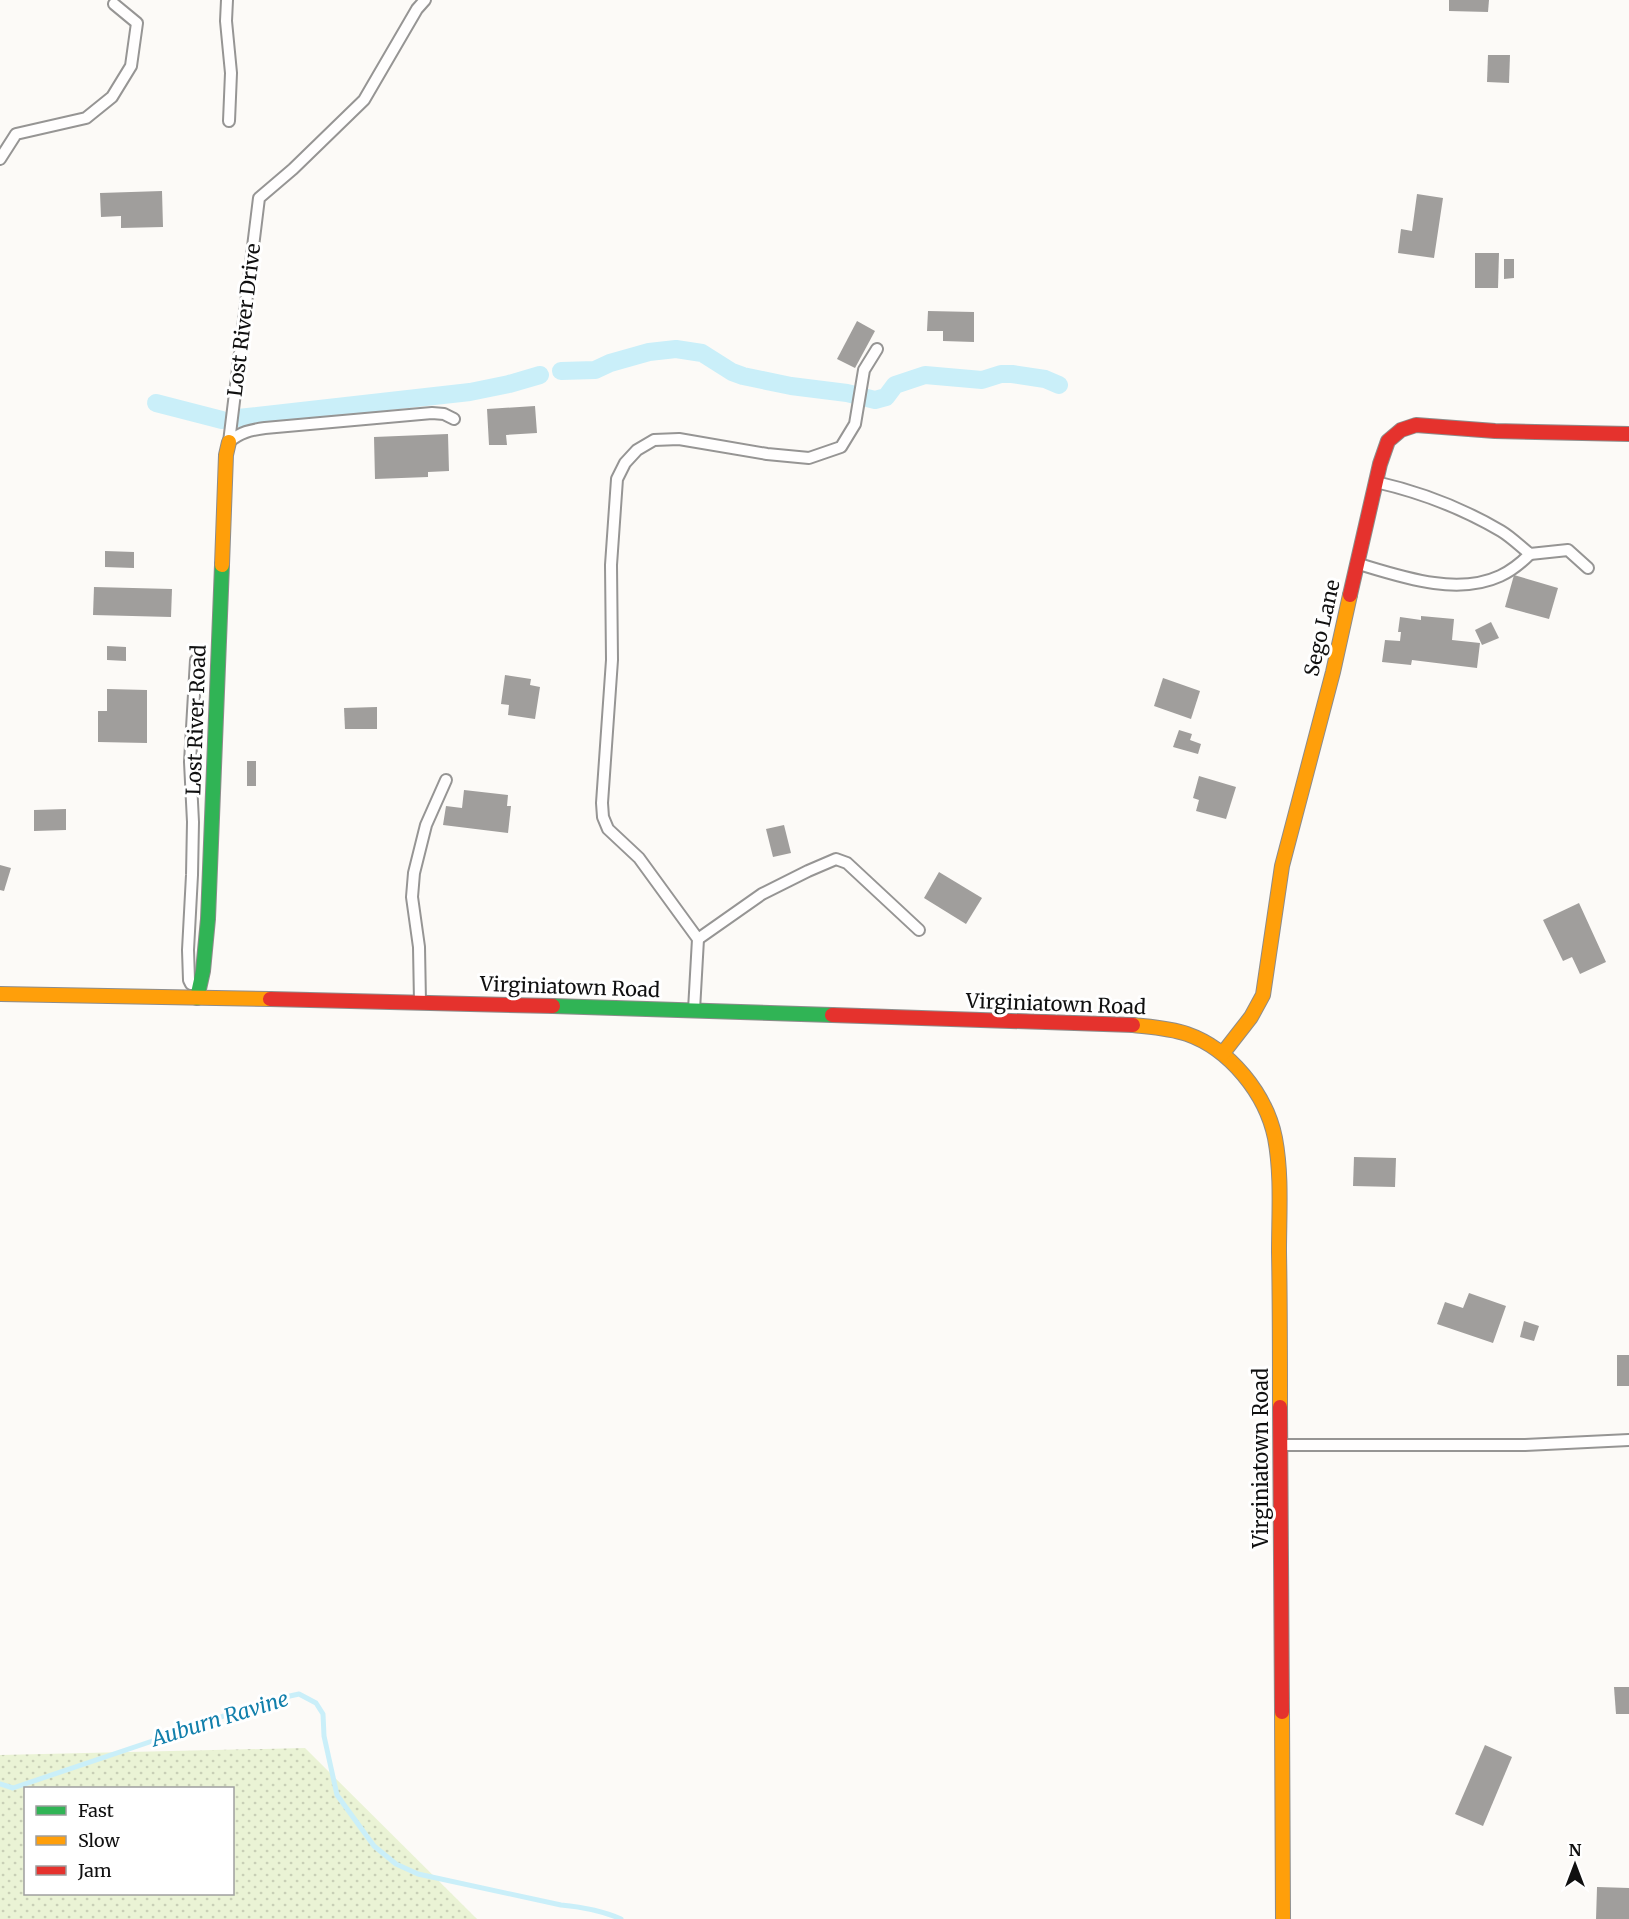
<svg xmlns="http://www.w3.org/2000/svg" width="1629" height="1919" viewBox="0 0 1629 1919" font-family="Merriweather,serif">
	<defs>
		<pattern id="grass-dots" width="8" height="8" patternUnits="userSpaceOnUse" patternTransform="scale(1.5)"><rect width="8" height="8" fill="#eaf3d5"/><path d="M2 2h.1M6 6h.1" fill="none" stroke="#c8cfb6" stroke-width="1.8" stroke-linecap="round"/></pattern>
	</defs>
	<rect width="100%" height="100%" fill="#fcfaf7"/>
	<!-- grass -->
	<path fill="url(#grass-dots)" fill-rule="evenodd" d="M 305,1748 L 477,1919 L 0,1919 L 0,1755 ZM 26,1788 L 232,1788 L 232,1894 L 26,1894 Z"/>
	<g fill="none" stroke-linecap="round" stroke-linejoin="round">
		<!-- stream -->
		<path stroke="#caeff9" stroke-width="5" d="M 0,1784 L 13,1788 L 197,1726 L 258,1703 L 299,1694 L 316,1703 L 323,1714 L 324,1736 L 337,1795 L 374,1846 L 396,1864 L 418,1874 L 561,1905 C 582,1907 601,1910 621,1919"/>
		<!-- canal -->
		<g stroke="#caeff9" stroke-width="18">
			<path d="M 561,371 L 595,370 L 610,363 L 649,352 L 676,349 L 702,353 L 732,372 L 743,376 L 791,386 L 847,393 L 875,400 L 886,397 L 895,385 L 925,375 L 982,380 L 1001,374 L 1012,374 L 1045,379 L 1059,385"/>
			<path d="M 156,403 L 222,420"/>
			<path d="M 238,418 L 470,392 L 509,384 L 540,375"/>
		</g>
	</g>
	<!-- building -->
	<g fill="#a09e9c">
		<path d="M 1449,0 L 1489,0 L 1488,12 L 1449,11 Z"/>
		<path d="M 1488,55 L 1510,55 L 1509,83 L 1487,82 Z"/>
		<path d="M 162,191 L 163,227 L 121,228 L 121,216 L 101,217 L 100,193 Z"/>
		<path d="M 1417,194 L 1443,198 L 1434,258 L 1398,253 L 1401,229 L 1412,231 Z"/>
		<path d="M 1475,253 L 1499,253 L 1498,288 L 1475,288 Z"/>
		<path d="M 1504,259 L 1514,259 L 1514,278 L 1504,279 Z"/>
		<path d="M 928,311 L 974,312 L 974,342 L 943,341 L 943,331 L 927,331 Z"/>
		<path d="M 857,321 L 875,331 L 855,368 L 837,359 Z"/>
		<path d="M 535,406 L 537,433 L 506,435 L 507,445 L 489,445 L 487,409 Z"/>
		<path d="M 448,434 L 449,471 L 428,472 L 428,477 L 375,479 L 374,437 Z"/>
		<path d="M 105,551 L 134,552 L 134,568 L 105,567 Z"/>
		<path d="M 1514,575 L 1558,588 L 1549,619 L 1505,607 Z"/>
		<path d="M 94,587 L 172,589 L 171,617 L 93,615 Z"/>
		<path d="M 1421,616 L 1454,619 L 1452,640 L 1480,643 L 1477,668 L 1412,660 L 1411,665 L 1382,662 L 1385,640 L 1400,641 L 1401,632 L 1398,632 L 1400,617 L 1421,620 Z"/>
		<path d="M 1491,622 L 1499,638 L 1482,645 L 1475,630 Z"/>
		<path d="M 107,646 L 126,647 L 126,661 L 107,660 Z"/>
		<path d="M 505,675 L 531,679 L 530,685 L 540,687 L 535,719 L 508,715 L 509,705 L 501,704 Z"/>
		<path d="M 1163,678 L 1200,691 L 1191,719 L 1154,706 Z"/>
		<path d="M 107,689 L 147,690 L 147,743 L 98,742 L 98,711 L 107,711 Z"/>
		<path d="M 377,707 L 377,729 L 345,729 L 344,708 Z"/>
		<path d="M 1179,730 L 1192,734 L 1190,740 L 1201,744 L 1198,754 L 1173,747 Z"/>
		<rect x="247" y="761" width="9" height="25"/>
		<path d="M 1199,776 L 1236,787 L 1226,819 L 1196,811 L 1199,800 L 1193,798 Z"/>
		<path d="M 464,790 L 508,795 L 507,806 L 511,806 L 508,833 L 443,825 L 446,806 L 462,808 Z"/>
		<path d="M 66,809 L 66,830 L 34,831 L 34,810 Z"/>
		<path d="M 784,825 L 791,853 L 773,857 L 766,829 Z"/>
		<path d="M 0,865 L 11,868 L 4,891 L 0,890 Z"/>
		<path d="M 939,872 L 982,898 L 966,924 L 924,898 Z"/>
		<path d="M 1579,903 L 1606,962 L 1580,974 L 1572,957 L 1563,961 L 1543,920 Z"/>
		<path d="M 1354,1157 L 1396,1158 L 1395,1187 L 1353,1186 Z"/>
		<path d="M 1469,1293 L 1506,1306 L 1493,1343 L 1437,1324 L 1445,1302 L 1463,1308 Z"/>
		<path d="M 1524,1321 L 1539,1326 L 1534,1341 L 1520,1337 Z"/>
		<rect x="1617" y="1355" width="12" height="31"/>
		<path d="M 1614,1687 L 1629,1687 L 1629,1714 L 1616,1714 Z"/>
		<path d="M 1485,1745 L 1512,1757 L 1483,1826 L 1455,1814 Z"/>
		<path d="M 1597,1887 L 1629,1888 L 1629,1919 L 1596,1919 Z"/>
	</g>
	<g fill="none" stroke-linecap="round" stroke-linejoin="round">
		<defs>
			<g id="lane">
				<path d="M 227,0 L 226,21 L 231,73 L 229,121"/>
				<path d="M 0,159 L 16,134 L 86,118 L 112,97 L 131,66 L 137,23 L 114,4"/>
				<path d="M 229,442 L 259,198 L 293,169 L 364,100 L 417,9 L 425,0"/>
				<path d="M 229,442 C 240,432 251,430 265,428 L 432,413 L 444,414 L 454,419"/>
				<path d="M 1376,482 C 1420,492 1462,508 1501,531 C 1511,537 1520,546 1530,554 L 1568,550 L 1588,568"/>
				<path d="M 1359,564 C 1402,577 1457,596 1500,576 C 1511,571 1521,563 1530,554"/>
				<path d="M 698,939 L 762,894 L 808,871 L 836,859 L 847,863 L 919,930"/>
				<path d="M 191,984 L 189,980 L 188,950 L 192,875 L 193,822 L 190,762 L 196,660"/>
				<path d="M 420,1002 L 419,947 L 412,897 L 414,873 L 426,825 L 446,780"/>
				<path d="M 694,1010 L 698,939 L 639,858 L 608,829 L 603,817 L 602,803 L 612,660 L 611,565 L 617,479 L 625,463 L 637,450 L 654,440 L 679,439 L 767,454 L 809,458 L 841,447 L 855,424 L 864,370 L 877,349"/>
				<path d="M 1281,1445 L 1525,1445 L 1629,1440"/>
			</g>
			<g id="fast">
				<path d="M 197,998 L 203,971 L 208,919 L 222,565"/>
				<path d="M 553,1006 L 832,1015"/>
			</g>
			<g id="slow">
				<path d="M 222,565 L 226,455 L 229,442"/>
				<path d="M 0,994 L 270,999"/>
				<path d="M 1133,1025 C 1151,1027 1170,1028 1187,1034 C 1230,1049 1266,1094 1275,1138 C 1282,1175 1279,1214 1279,1252 C 1280,1303 1280,1355 1280,1407"/>
				<path d="M 1223,1053 L 1251,1017 L 1263,995 L 1282,866 L 1333,672 L 1350,595"/>
				<path d="M 1282,1712 L 1283,1919"/>
			</g>
			<g id="jam">
				<path d="M 1350,595 L 1380,464 L 1388,441 L 1401,430 L 1416,425 L 1495,431 L 1629,434"/>
				<path d="M 270,999 L 553,1006"/>
				<path d="M 832,1015 L 1133,1025"/>
				<path d="M 1280,1407 L 1282,1712"/>
			</g>
		</defs>
		<!-- lane casing -->
		<use href="#lane" stroke="#969594" stroke-width="14"/>
		<!-- fast casing -->
		<use href="#fast" stroke="#8d8c8b" stroke-width="16"/>
		<!-- slow casing -->
		<use href="#slow" stroke="#8d8c8b" stroke-width="16"/>
		<!-- jam casing -->
		<use href="#jam" stroke="#8d8c8b" stroke-width="16"/>
		<!-- lane -->
		<use href="#lane" stroke="#fffefe" stroke-width="10"/>
		<!-- fast -->
		<use href="#fast" stroke="#30b455" stroke-width="14"/>
		<!-- slow -->
		<use href="#slow" stroke="#ff9f0a" stroke-width="14"/>
		<!-- jam -->
		<use href="#jam" stroke="#e5322d" stroke-width="14"/>
	</g>
	<g text-anchor="middle" stroke-width="6" stroke-linejoin="round" paint-order="stroke">
		<!-- street labels -->
		<g font-size="20" fill="#101010" stroke="#fff">
			<text transform="translate(244 320) rotate(-83)" y="7">Lost River Drive</text>
			<text transform="translate(1322 628) rotate(-77)" y="7">Sego Lane</text>
			<text transform="translate(196 720) rotate(-88)" y="7">Lost River Road</text>
			<text transform="translate(570 987) rotate(2)" y="7">Virginiatown Road</text>
			<text transform="translate(1056 1004) rotate(2)" y="7">Virginiatown Road</text>
			<text transform="translate(1261 1458) rotate(-90)" y="7">Virginiatown Road</text>
		</g>
		<!-- water labels -->
		<g font-size="21" font-style="italic" fill="#117fab" stroke="#fff">
			<text transform="translate(220 1719) rotate(-17)" y="7">Auburn Ravine</text>
		</g>
	</g>
	<!-- legend -->
	<rect x="24" y="1787" width="210" height="108" fill="#ffffff" stroke="#9f9f9f" stroke-width="1.5"/>
	<rect x="36" y="1806" width="30" height="9" fill="#30b455" stroke="#9f9f9f" stroke-width="1.5"/>
	<text x="78" y="1817" font-size="18" fill="#101010">Fast</text>
	<rect x="36" y="1836" width="30" height="9" fill="#ff9f0a" stroke="#9f9f9f" stroke-width="1.5"/>
	<text x="78" y="1847" font-size="18" fill="#101010">Slow</text>
	<rect x="36" y="1866" width="30" height="9" fill="#e5322d" stroke="#9f9f9f" stroke-width="1.5"/>
	<text x="78" y="1877" font-size="18" fill="#101010">Jam</text>
	<!-- north arrow -->
	<g transform="translate(1575 1865)" stroke="#ffffff" stroke-width="4.5" paint-order="stroke">
	<path d="M0-4.5L10 22L0 15L-10 22Z" fill="#101010"/>
	<text y="-9" font-size="16" font-weight="bold" text-anchor="middle" fill="#101010">N</text>
	</g>
</svg>
